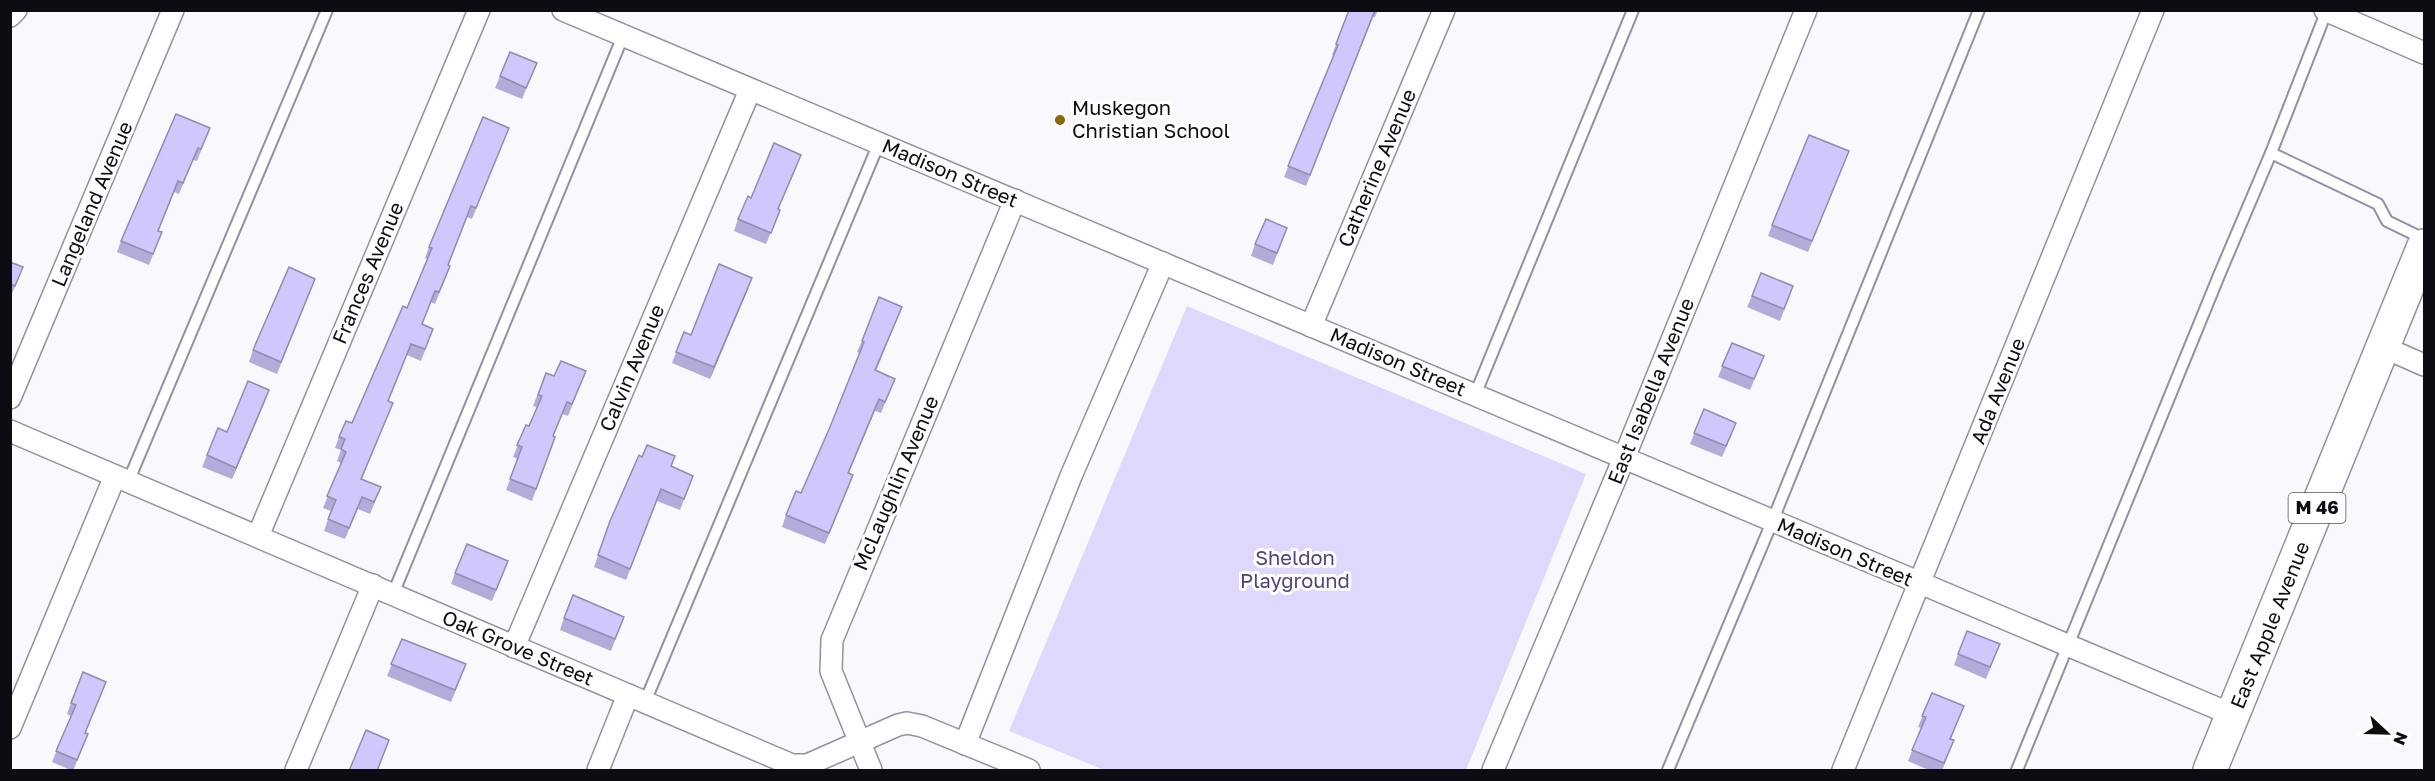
<svg xmlns="http://www.w3.org/2000/svg" width="2435" height="781" viewBox="0 0 2435 781" font-family="'Golos Text',sans-serif">
	<rect width="100%" height="100%" fill="#f9f9fd"/>
	<!-- green -->
	<path fill="#ddd8fc" d="M 1187,306 L 1586,474 L 1466,770 L 1104,770 L 1009,731 Z"/>
	<g fill="none" stroke-linecap="round" stroke-linejoin="round">
		<defs>
			<g id="lane">
				<path d="M 2271,153 L 2327,10"/>
				<path d="M 1475,395 L 1633,10"/>
				<path d="M 128,482 L 327,10"/>
				<path d="M 393,594 L 623,36"/>
				<path d="M 645,702 L 879,143"/>
				<path d="M 1668,770 L 1772,522 L 1979,10"/>
				<path d="M 2017,770 L 2220,273 L 2271,153 L 2378,204 L 2387,221 L 2424,239"/>
			</g>
			<g id="street">
				<path d="M 563,10 L 2233,715"/>
				<path d="M 2325,10 L 2424,53"/>
				<path d="M 10,16 L 16,10"/>
				<path d="M 1311,326 L 1444,10"/>
				<path d="M 2383,347 L 2424,365"/>
				<path d="M 10,398 L 173,10"/>
				<path d="M 10,431 L 792,765 L 807,765 L 898,725 L 907,723 L 922,726 L 1029,770"/>
				<path d="M 258,536 L 479,10"/>
				<path d="M 514,647 L 750,90"/>
				<path d="M 10,728 L 115,476"/>
				<path d="M 965,744 L 1071,476 L 1163,263"/>
				<path d="M 296,770 L 373,585"/>
				<path d="M 598,770 L 628,695"/>
				<path d="M 871,770 L 831,671 L 832,640 L 1015,200"/>
				<path d="M 1493,770 L 1624,458 L 1806,10"/>
				<path d="M 1843,770 L 2153,10"/>
			</g>
			<path id="primary" d="M 2210,770 L 2424,246"/>
		</defs>
		<!-- lane casing -->
		<use href="#lane" stroke="#9390a4" stroke-width="14"/>
		<!-- street casing -->
		<use href="#street" stroke="#9390a4" stroke-width="24"/>
		<!-- primary casing -->
		<use href="#primary" stroke="#9390a4" stroke-width="36"/>
		<!-- lane -->
		<use href="#lane" stroke="#fff" stroke-width="10"/>
		<!-- street -->
		<use href="#street" stroke="#fff" stroke-width="21"/>
		<!-- primary -->
		<use href="#primary" stroke="#fff" stroke-width="33"/>
	</g>
	<!-- wall -->
	<g fill="#b3abd9">
		<path d="M 1349,10 L 1378,10 L 1375,17 L 1373,17 L 1306,186 L 1284,177 L 1334,56 L 1332,55 Z"/>
		<path d="M 537,63 L 522,99 L 495,88 L 500,76 Z"/>
		<path d="M 210,128 L 197,161 L 193,160 L 179,194 L 174,192 L 158,231 L 162,232 L 149,265 L 117,252 L 121,241 Z"/>
		<path d="M 504,139 L 472,219 L 467,217 L 448,265 L 446,277 L 435,304 L 431,302 L 422,324 L 429,340 L 421,361 L 407,355 L 388,401 L 393,403 L 362,479 L 381,487 L 370,514 L 358,509 L 345,539 L 324,531 L 331,511 L 323,508 L 341,463 L 337,461 L 341,450 L 335,448 L 339,437 L 352,423 L 407,308 L 427,259 L 425,258 L 429,247 Z"/>
		<path d="M 1849,151 L 1808,252 L 1768,236 L 1772,225 Z"/>
		<path d="M 797,166 L 778,209 L 780,210 L 766,244 L 734,231 L 738,219 L 751,198 Z"/>
		<path d="M 1287,228 L 1273,265 L 1251,256 L 1255,244 Z"/>
		<path d="M 10,262 L 23,267 L 11,296 L 10,295 Z"/>
		<path d="M 1793,286 L 1780,321 L 1747,307 L 1752,296 Z"/>
		<path d="M 748,289 L 710,379 L 672,363 L 684,332 L 691,335 Z"/>
		<path d="M 311,290 L 277,374 L 249,362 L 253,350 Z"/>
		<path d="M 902,307 L 876,371 L 895,379 L 881,413 L 875,411 L 849,473 L 849,486 L 825,544 L 782,527 L 786,515 L 801,493 L 830,427 L 860,353 L 857,352 L 862,341 Z"/>
		<path d="M 1732,343 L 1764,356 L 1750,390 L 1718,377 Z"/>
		<path d="M 586,371 L 568,416 L 562,414 L 553,436 L 555,437 L 532,501 L 506,490 L 518,459 L 513,457 L 526,425 L 529,426 L 537,407 L 533,406 L 546,373 L 554,376 Z"/>
		<path d="M 265,401 L 232,479 L 202,467 L 207,455 L 227,432 Z"/>
		<path d="M 1704,409 L 1732,434 L 1722,457 L 1690,444 Z"/>
		<path d="M 671,466 L 689,487 L 680,510 L 657,501 L 626,580 L 594,567 L 610,521 Z"/>
		<path d="M 508,561 L 492,601 L 451,584 L 455,573 Z"/>
		<path d="M 624,617 L 611,651 L 560,630 L 564,618 Z"/>
		<path d="M 1967,631 L 2000,644 L 1986,679 L 1954,665 Z"/>
		<path d="M 402,639 L 462,675 L 451,702 L 387,676 Z"/>
		<path d="M 102,693 L 85,733 L 88,734 L 73,771 L 52,762 L 71,716 L 67,714 L 71,703 Z"/>
		<path d="M 1932,693 L 1964,706 L 1951,739 L 1954,740 L 1942,771 L 1931,771 L 1908,761 L 1921,728 L 1918,727 Z"/>
	</g>
	<!-- shaded-wall -->
	<g fill="#928bb0">
		<path d="M 752,278 L 748,289 L 710,379 L 714,367 Z"/>
		<path d="M 269,390 L 265,401 L 232,479 L 236,468 Z"/>
	</g>
	<!-- building -->
	<g fill="#d0c7fc" stroke="#928bb0" stroke-width="1.5">
		<path d="M 1349,10 L 1375,10 L 1310,175 L 1288,166 L 1338,45 L 1336,44 Z"/>
		<path d="M 510,52 L 537,63 L 526,88 L 500,76 Z"/>
		<path d="M 176,114 L 210,128 L 201,149 L 198,148 L 183,183 L 178,181 L 158,231 L 162,232 L 153,254 L 121,241 Z"/>
		<path d="M 483,117 L 509,128 L 476,208 L 471,206 L 448,265 L 450,266 L 439,292 L 435,291 L 422,324 L 433,329 L 425,349 L 411,344 L 388,401 L 393,403 L 361,479 L 381,487 L 374,502 L 362,497 L 349,528 L 328,519 L 336,500 L 327,496 L 346,452 L 341,449 L 345,439 L 339,437 L 346,421 L 352,423 L 403,306 L 407,308 L 432,248 L 429,247 Z"/>
		<path d="M 1809,135 L 1849,151 L 1812,241 L 1772,225 Z"/>
		<path d="M 774,143 L 801,155 L 778,209 L 780,210 L 771,233 L 738,219 L 748,196 L 751,198 Z"/>
		<path d="M 1266,219 L 1287,228 L 1277,253 L 1255,244 Z"/>
		<path d="M 10,262 L 23,267 L 15,286 L 10,284 Z"/>
		<path d="M 719,264 L 752,278 L 714,367 L 676,352 L 684,332 L 691,335 Z"/>
		<path d="M 289,267 L 315,279 L 281,362 L 253,350 Z"/>
		<path d="M 1761,273 L 1793,286 L 1784,309 L 1752,296 Z"/>
		<path d="M 879,297 L 902,307 L 875,370 L 895,379 L 885,402 L 879,399 L 848,473 L 853,475 L 829,533 L 786,515 L 796,491 L 801,493 L 830,427 L 864,342 L 862,341 Z"/>
		<path d="M 1732,343 L 1764,356 L 1754,379 L 1722,366 Z"/>
		<path d="M 561,361 L 586,371 L 572,404 L 567,402 L 553,436 L 555,437 L 536,489 L 510,479 L 522,447 L 517,445 L 526,425 L 529,426 L 542,396 L 538,395 L 546,373 L 554,376 Z"/>
		<path d="M 248,381 L 269,390 L 236,468 L 207,455 L 218,428 L 227,432 Z"/>
		<path d="M 1704,409 L 1736,423 L 1726,446 L 1694,433 Z"/>
		<path d="M 647,445 L 675,456 L 671,466 L 693,476 L 684,499 L 661,489 L 630,569 L 598,555 L 610,521 L 639,455 L 642,457 Z"/>
		<path d="M 467,544 L 508,561 L 496,590 L 455,573 Z"/>
		<path d="M 573,595 L 624,617 L 615,639 L 564,618 Z"/>
		<path d="M 1967,631 L 2000,644 L 1990,667 L 1958,654 Z"/>
		<path d="M 402,639 L 466,664 L 455,690 L 391,664 Z"/>
		<path d="M 83,672 L 106,682 L 85,733 L 88,734 L 77,760 L 56,751 L 76,705 L 71,703 Z"/>
		<path d="M 1932,693 L 1964,706 L 1950,739 L 1954,740 L 1944,763 L 1912,750 L 1926,717 L 1922,716 Z"/>
		<path d="M 366,730 L 389,740 L 377,771 L 349,771 Z"/>
	</g>
	<!-- markers -->
	<circle fill="#8d680a" stroke="#fff" stroke-width="2" cx="1060" cy="120" r="6"/>
	<g text-anchor="middle" stroke-width="6" stroke-linejoin="round" paint-order="stroke">
		<!-- shield labels -->
		<rect fill="#fff" stroke="#56555a" stroke-width="1.5" x="2288.5" y="493" width="57" height="30" rx="4.5"/>
		<g font-size="18" font-weight="bold" fill="#0d0c13">
			<text x="2317" y="514">M 46</text>
		</g>
		<!-- poi labels -->
		<g font-size="20" fill="#0d0c13" stroke="#fff" text-anchor="start">
			<text x="1072" y="115">Muskegon<tspan x="1072" dy="23">Christian School</tspan></text>
		</g>
		<!-- street labels -->
		<g font-size="20" fill="#0d0c13" stroke="#fff">
			<text transform="translate(1377 168) rotate(-67)" y="7">Catherine Avenue</text>
			<text transform="translate(950 173) rotate(23)" y="7">Madison Street</text>
			<text transform="translate(92 204) rotate(-67)" y="7">Langeland Avenue</text>
			<text transform="translate(368 273) rotate(-67)" y="7">Frances Avenue</text>
			<text transform="translate(1398 362) rotate(23)" y="7">Madison Street</text>
			<text transform="translate(632 368) rotate(-67)" y="7">Calvin Avenue</text>
			<text transform="translate(1651 391) rotate(-68)" y="7">East Isabella Avenue</text>
			<text transform="translate(1998 391) rotate(-68)" y="7">Ada Avenue</text>
			<text transform="translate(896 483) rotate(-67)" y="7">McLaughlin Avenue</text>
			<text transform="translate(1845 552) rotate(23)" y="7">Madison Street</text>
			<text transform="translate(2270 625) rotate(-68)" y="7">East Apple Avenue</text>
			<text transform="translate(518 648) rotate(23)" y="7">Oak Grove Street</text>
		</g>
		<!-- park labels -->
		<g font-size="20" fill="#514181" stroke="#fff">
			<text x="1295" y="565">Sheldon<tspan x="1295" dy="23">Playground</tspan></text>
		</g>
	</g>
	<!-- border -->
	<rect width="2435" height="781" fill="none" stroke="#0d0c13" stroke-width="24"/>
	<!-- north arrow -->
	<g transform="translate(2387 733) rotate(112)" stroke="#ffffff" stroke-width="4.5" paint-order="stroke">
	<path d="M0-4.5L10 22L0 15L-10 22Z" fill="#0d0c13"/>
	<text y="-9" font-size="16" font-weight="bold" text-anchor="middle" fill="#0d0c13">N</text>
	</g>
</svg>
